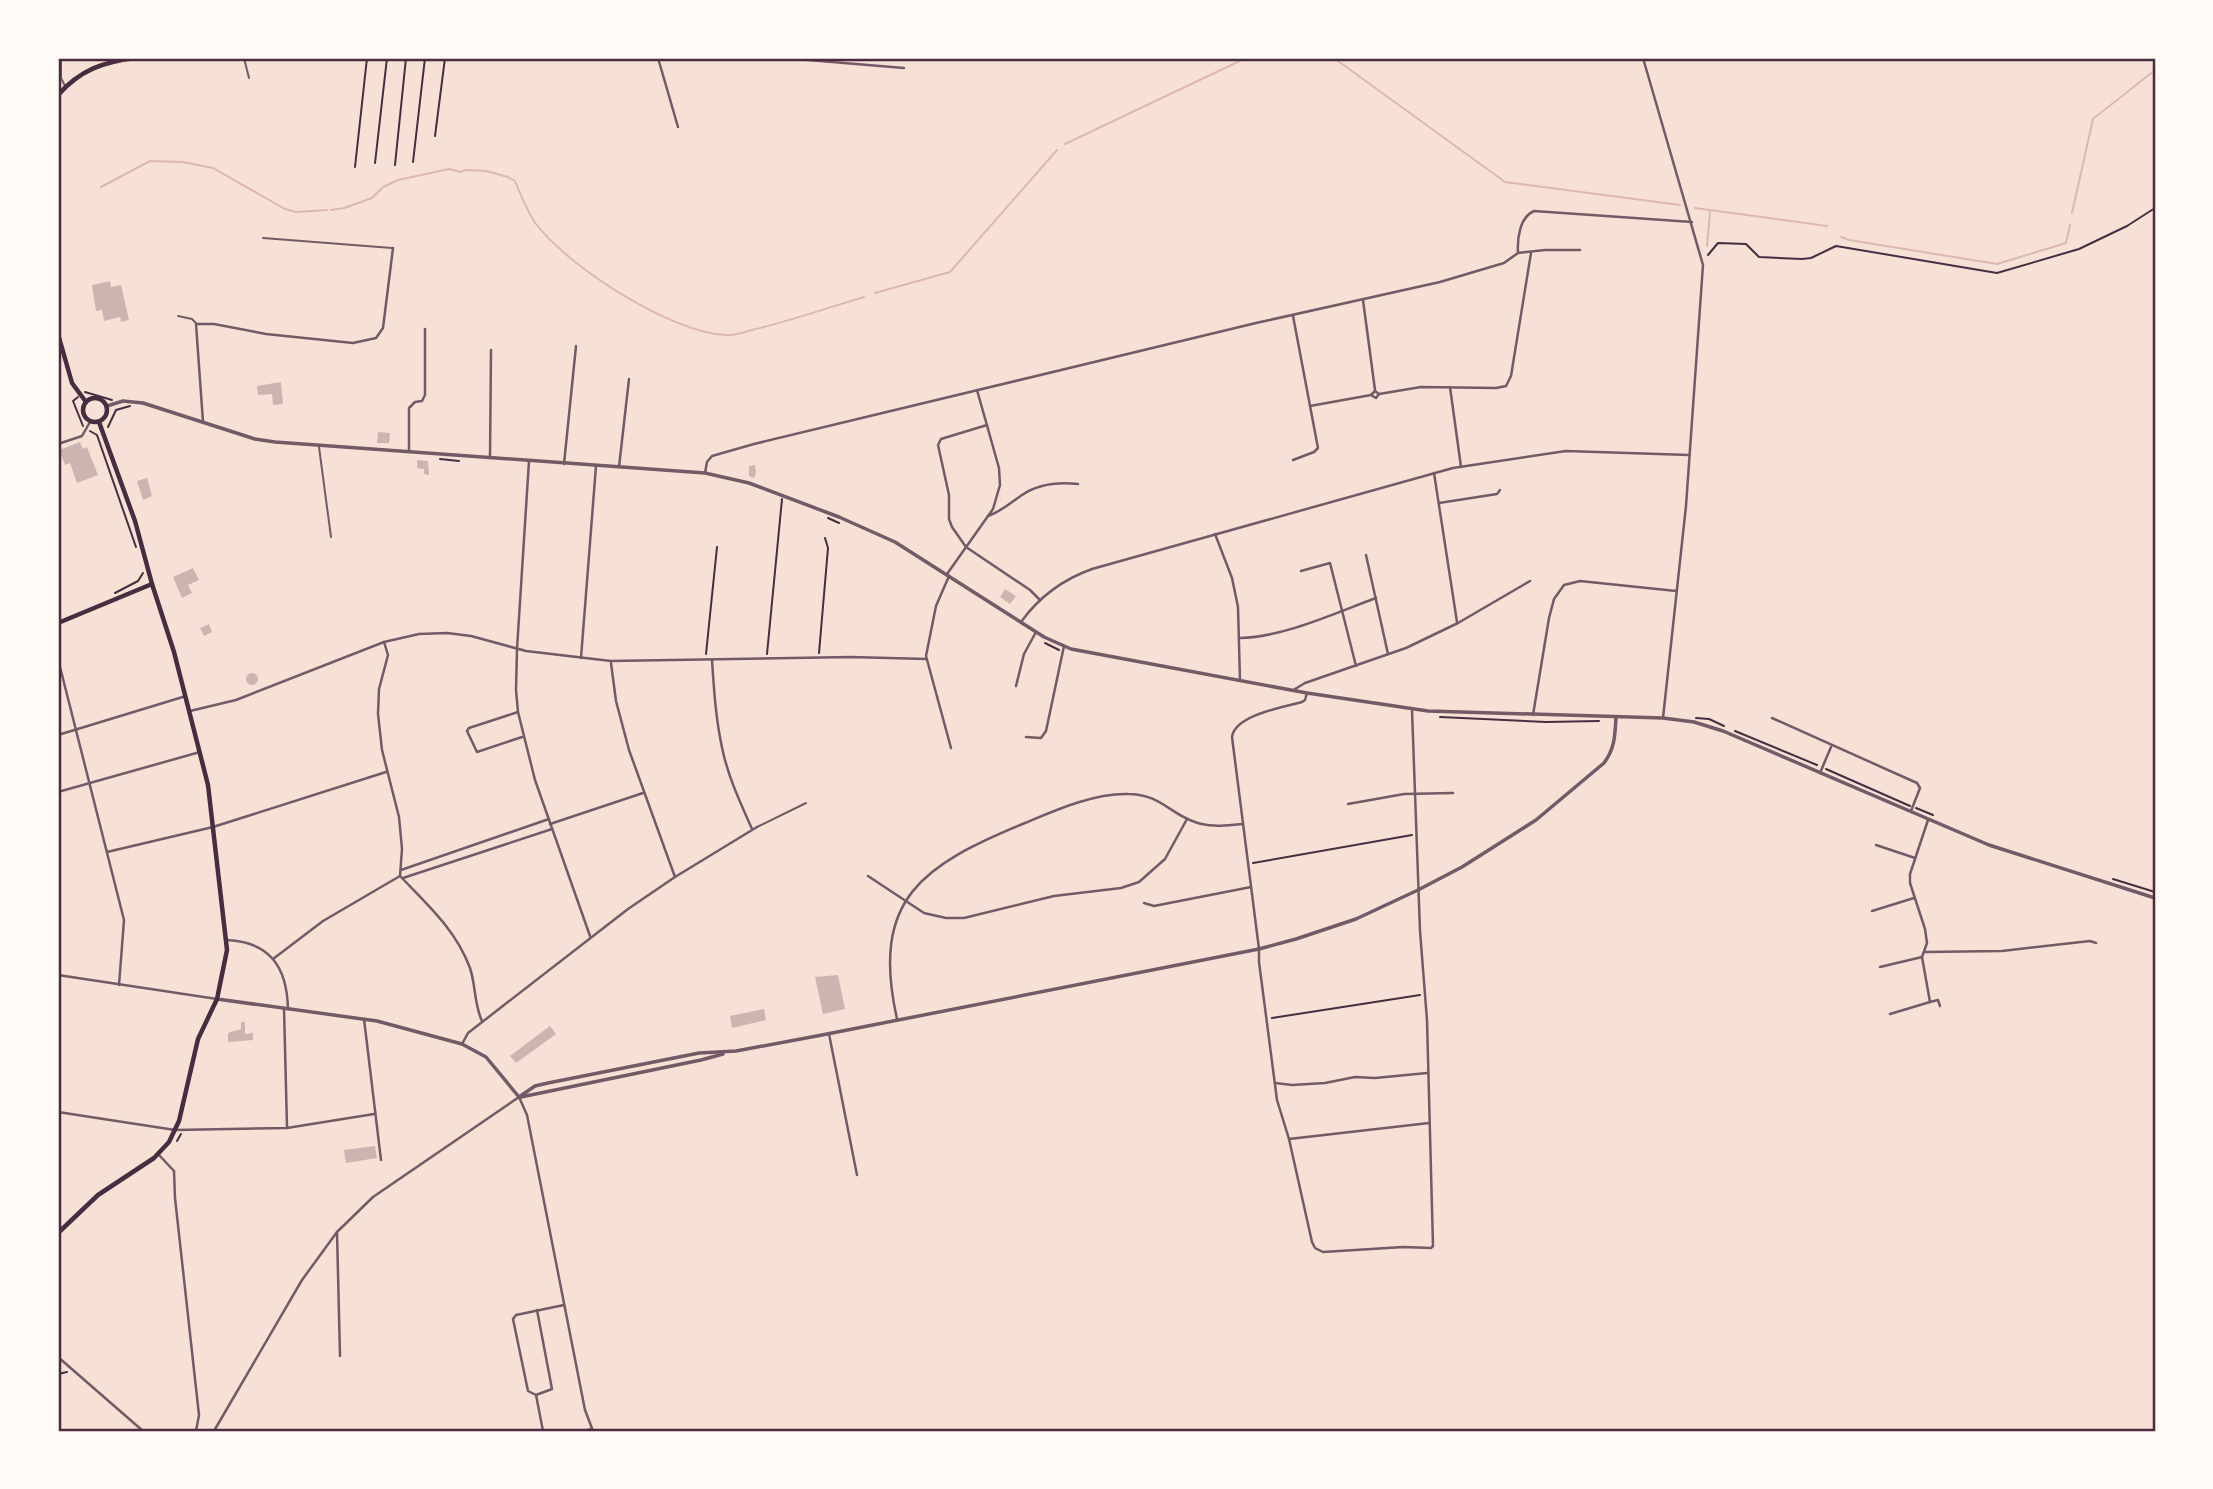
<svg xmlns="http://www.w3.org/2000/svg" width="2213" height="1489" viewBox="0 0 2213 1489" font-family="'Varela Round',sans-serif">
	<rect width="100%" height="100%" fill="#f7e1d7"/>
	<g fill="none" stroke-linecap="round" stroke-linejoin="round">
		<!-- stream -->
		<g stroke="#dcb8b0" stroke-width="2">
			<path d="M 1334,58 L 1505,182 L 1680,205"/>
			<path d="M 2153,58 L 2155,62"/>
			<path d="M 1065,144 L 1246,58"/>
			<path d="M 101,187 L 150,161 L 183,162 L 213,168 L 285,209 L 296,212 L 327,210"/>
			<path d="M 1695,208 L 1827,226"/>
			<path d="M 331,210 L 344,208 L 372,198 L 383,187 L 398,180 L 449,169 L 460,172 L 465,170 L 486,171 L 508,177 L 515,181 C 521,196 527,211 536,224 C 569,267 671,333 726,335 C 734,336 744,332 752,330 C 790,321 827,308 864,297"/>
			<path d="M 2072,213 L 2093,119 L 2155,70"/>
			<path d="M 1841,237 L 1849,240 L 1997,264 L 2066,243 L 2070,225"/>
			<path d="M 1707,246 L 1710,212"/>
			<path d="M 875,293 L 950,272 L 1057,150"/>
		</g>
	</g>
	<!-- building -->
	<g fill="#ccb4b1">
		<path d="M 110,281 L 111,287 L 121,285 L 129,320 L 121,322 L 120,317 L 104,321 L 102,310 L 96,311 L 92,285 Z"/>
		<path d="M 281,382 L 283,404 L 273,405 L 272,394 L 258,395 L 257,386 Z"/>
		<path d="M 378,432 L 390,433 L 389,443 L 377,443 Z"/>
		<path d="M 80,442 L 83,449 L 87,447 L 98,475 L 77,483 L 70,463 L 65,465 L 59,450 Z"/>
		<path d="M 417,460 L 428,461 L 429,475 L 424,474 L 424,469 L 417,468 Z"/>
		<path d="M 755,465 L 756,473 L 754,478 L 749,476 L 749,466 Z"/>
		<path d="M 147,478 L 152,496 L 143,500 L 137,481 Z"/>
		<path d="M 193,568 L 199,580 L 188,585 L 192,593 L 182,598 L 173,577 Z"/>
		<path d="M 1005,589 L 1016,596 L 1010,604 L 1000,597 Z"/>
		<path d="M 209,624 L 212,632 L 204,636 L 200,628 Z"/>
		<circle cx="252" cy="679" r="6"/>
		<path d="M 838,975 L 845,1009 L 823,1014 L 815,977 Z"/>
		<path d="M 764,1009 L 766,1020 L 732,1028 L 730,1016 Z"/>
		<path d="M 241,1022 L 245,1022 L 245,1034 L 253,1033 L 253,1040 L 228,1042 L 228,1033 L 241,1029 Z"/>
		<path d="M 550,1026 L 556,1034 L 516,1063 L 510,1056 Z"/>
		<path d="M 375,1146 L 377,1158 L 346,1163 L 344,1150 Z"/>
	</g>
	<g fill="none" stroke-linecap="round" stroke-linejoin="round">
		<!-- path -->
		<g stroke="#4a2c40" stroke-width="2">
			<path d="M 435,136 L 445,58"/>
			<path d="M 413,162 L 425,58"/>
			<path d="M 375,163 L 387,58"/>
			<path d="M 395,165 L 406,58"/>
			<path d="M 355,167 L 367,58"/>
			<path d="M 1708,255 L 1718,243 L 1746,244 L 1759,257 L 1802,259 L 1811,258 L 1836,246 L 1997,273 L 2079,249 L 2127,226 L 2155,208"/>
			<path d="M 85,392 L 112,400"/>
			<path d="M 78,397 L 73,401 L 83,426"/>
			<path d="M 108,427 L 116,410 L 130,406"/>
			<path d="M 90,431 L 97,435 L 136,547"/>
			<path d="M 440,459 L 459,461"/>
			<path d="M 828,518 L 839,523"/>
			<path d="M 115,593 L 138,581 L 143,573"/>
			<path d="M 1045,643 L 1059,650"/>
			<path d="M 819,653 L 828,548 L 825,538"/>
			<path d="M 706,654 L 717,547"/>
			<path d="M 767,654 L 782,499"/>
			<path d="M 1440,717 L 1546,722 L 1599,721"/>
			<path d="M 1696,718 L 1709,719 L 1724,726"/>
			<path d="M 1735,731 L 1817,765"/>
			<path d="M 1826,769 L 1910,806"/>
			<path d="M 1916,808 L 1933,815"/>
			<path d="M 1253,863 L 1412,835"/>
			<path d="M 2113,879 L 2155,892"/>
			<path d="M 1272,1018 L 1420,995"/>
			<path d="M 177,1141 L 181,1134"/>
			<path d="M 58,1374 L 67,1372"/>
		</g>
		<!-- service -->
		<g stroke="#755966" stroke-width="2">
			<path d="M 61,58 L 61,78 L 65,86"/>
			<path d="M 244,58 L 249,78"/>
			<path d="M 263,238 L 392,248"/>
			<path d="M 178,316 L 192,319 L 196,323"/>
			<path d="M 319,447 L 331,537"/>
			<path d="M 757,827 L 806,803"/>
		</g>
		<!-- minor -->
		<g stroke="#755966" stroke-width="2.5">
			<path d="M 658,58 L 678,127"/>
			<path d="M 784,58 L 904,68"/>
			<path d="M 1643,58 L 1703,265 L 1686,506 L 1663,718"/>
			<path d="M 1518,253 L 1545,250 L 1580,250"/>
			<path d="M 1363,300 L 1375,390"/>
			<path d="M 1293,316 L 1318,448 L 1314,452 L 1293,460"/>
			<path d="M 1450,387 L 1461,467"/>
			<path d="M 1379,394 L 1375,391 L 1371,395 L 1376,398 L 1379,394 L 1421,387 L 1496,388 L 1506,386 L 1511,376 L 1531,253"/>
			<path d="M 1310,406 L 1371,395"/>
			<path d="M 203,422 L 196,324 L 214,324 L 266,334 L 353,343 L 376,338 L 383,328 L 393,248"/>
			<path d="M 987,425 L 941,439 L 938,445 L 949,495 L 949,519 L 952,527 L 966,547 L 1030,590 L 1040,600"/>
			<path d="M 58,444 L 82,436 L 90,422"/>
			<path d="M 409,452 L 409,408 L 415,402 L 422,401 L 425,395 L 425,329"/>
			<path d="M 490,458 L 491,350"/>
			<path d="M 529,461 L 517,649 L 516,690 L 518,712 L 535,780 L 590,936"/>
			<path d="M 564,464 L 576,346"/>
			<path d="M 619,467 L 629,379"/>
			<path d="M 705,473 L 707,462 L 712,456 L 754,444 L 1256,323 L 1440,282 L 1504,263 L 1518,253 C 1517,238 1520,217 1534,211 L 1692,222"/>
			<path d="M 1434,473 L 1457,622"/>
			<path d="M 1439,503 L 1497,494 L 1500,490"/>
			<path d="M 988,516 C 1002,511 1010,503 1022,495 C 1038,484 1059,482 1078,484"/>
			<path d="M 1215,534 L 1232,578 L 1238,607 L 1240,681"/>
			<path d="M 1366,555 L 1388,654"/>
			<path d="M 1301,571 L 1330,563 L 1356,666"/>
			<path d="M 947,574 L 993,509 L 1000,485 L 999,468 L 977,390"/>
			<path d="M 949,576 L 936,606 L 926,656 L 951,748"/>
			<path d="M 1021,622 C 1039,597 1064,579 1092,569 L 1453,468 L 1566,451 L 1689,455"/>
			<path d="M 1240,638 C 1284,637 1335,613 1376,598"/>
			<path d="M 384,642 L 388,655 L 379,689 L 378,714 L 382,750 L 399,817 L 402,849 L 400,876 C 427,904 456,930 470,968 C 476,986 474,1004 482,1021"/>
			<path d="M 581,658 L 596,466"/>
			<path d="M 58,659 L 124,920 L 119,985"/>
			<path d="M 712,660 C 714,691 716,722 723,752 C 729,779 741,804 752,829"/>
			<path d="M 611,663 L 616,701 L 629,750 L 675,877"/>
			<path d="M 1016,686 L 1024,654 L 1036,632"/>
			<path d="M 1295,689 L 1305,683 L 1406,648 L 1458,623 L 1530,581"/>
			<path d="M 1307,693 L 1305,700 L 1302,702 C 1284,707 1235,715 1232,737 L 1259,949 L 1259,962 L 1277,1100 L 1289,1139 L 1312,1242 L 1315,1248 L 1323,1252 L 1403,1247 L 1431,1248 L 1433,1246 L 1427,1020 L 1420,931 L 1412,710"/>
			<path d="M 190,711 L 236,700 L 384,642 L 419,634 L 447,633 L 471,636 L 526,651 L 611,661 L 851,657 L 926,659"/>
			<path d="M 518,712 L 469,728 L 467,731 L 477,752 L 522,737"/>
			<path d="M 1533,715 L 1549,618 L 1554,599 L 1564,585 L 1580,581 L 1676,591"/>
			<path d="M 1772,718 L 1917,783 L 1920,788 L 1911,811"/>
			<path d="M 58,735 L 186,696"/>
			<path d="M 1026,737 L 1041,738 L 1046,731 L 1064,646"/>
			<path d="M 1820,773 L 1831,747"/>
			<path d="M 58,792 L 200,752"/>
			<path d="M 1348,804 L 1404,794 L 1453,793"/>
			<path d="M 550,824 L 643,793"/>
			<path d="M 1876,845 L 1915,858"/>
			<path d="M 107,852 L 213,827 L 386,772"/>
			<path d="M 401,870 L 549,819"/>
			<path d="M 868,876 L 924,913 L 946,918 L 964,918 L 1054,896 L 1121,888 L 1139,882 L 1165,859 L 1187,819"/>
			<path d="M 403,878 L 552,829"/>
			<path d="M 1144,903 L 1154,906 L 1251,887"/>
			<path d="M 1872,911 L 1914,898"/>
			<path d="M 227,940 C 270,942 287,967 288,1009"/>
			<path d="M 1925,952 L 2002,951 L 2090,941 L 2096,943"/>
			<path d="M 273,959 L 323,921 L 400,876"/>
			<path d="M 1880,967 L 1922,957"/>
			<path d="M 58,975 L 217,999"/>
			<path d="M 1930,1002 L 1938,1000 L 1940,1006"/>
			<path d="M 284,1008 L 287,1127"/>
			<path d="M 1890,1014 L 1930,1002 L 1922,957 L 1927,943 L 1925,929 L 1910,883 L 1910,874 L 1928,820"/>
			<path d="M 364,1019 L 381,1160"/>
			<path d="M 897,1019 C 870,898 923,865 1025,823 C 1056,810 1094,793 1128,794 C 1160,794 1170,814 1195,822 C 1211,828 1227,825 1243,824"/>
			<path d="M 829,1034 L 857,1175"/>
			<path d="M 462,1044 L 468,1033 L 628,909 L 675,877 L 757,827"/>
			<path d="M 1275,1083 L 1292,1085 L 1325,1083 L 1355,1077 L 1375,1078 L 1427,1073"/>
			<path d="M 58,1112 L 175,1130 L 287,1128 L 374,1114"/>
			<path d="M 1289,1139 L 1429,1123"/>
			<path d="M 159,1155 L 174,1171 L 175,1198 L 199,1415 L 196,1431"/>
			<path d="M 337,1232 L 340,1356"/>
			<path d="M 58,1357 L 143,1431"/>
			<path d="M 536,1395 L 552,1389 L 537,1310"/>
			<path d="M 214,1431 L 302,1280 L 337,1232 L 373,1197 L 519,1097 L 527,1115 L 585,1410 L 593,1431"/>
			<path d="M 543,1431 L 536,1395 L 528,1391 L 513,1319 L 516,1315 L 564,1305"/>
			<path d="M 584,1431 L 592,1429"/>
		</g>
		<!-- tertiary -->
		<g stroke="#755966" stroke-width="3.5">
			<path d="M 107,406 L 123,401 L 143,403 L 255,439 L 275,442 L 705,473 L 749,483 L 839,517 L 895,542 L 1044,637 L 1071,649 L 1307,693 L 1428,711 L 1663,718 L 1694,722 L 1723,731 L 1989,845 L 2155,898"/>
			<path d="M 217,999 L 377,1021 L 462,1044 L 486,1057 L 519,1097"/>
			<path d="M 519,1097 L 535,1086 L 548,1083 L 699,1053 L 736,1051 L 822,1035 L 1259,949 L 1296,939 L 1356,919 L 1418,890 L 1462,867 L 1536,820 L 1604,763 C 1615,748 1615,735 1616,717"/>
			<path d="M 521,1097 L 701,1060 L 723,1054"/>
		</g>
		<!-- secondary -->
		<path stroke="#4a2c40" stroke-width="4.5" d="M 58,1233 L 98,1195 L 154,1158 L 169,1142 L 179,1121 L 198,1039 L 217,999 L 227,950 L 208,785 L 174,652 L 152,584"/>
		<!-- primary -->
		<g stroke="#4a2c40" stroke-width="4.5">
			<path d="M 58,95 C 80,70 103,62 135,58"/>
			<path d="M 58,334 L 72,383 L 86,402"/>
			<circle cx="95" cy="410" r="12"/>
			<path d="M 58,623 L 152,584 L 135,521 L 99,422"/>
		</g>
	</g>
	<!-- border -->
	<rect width="2213" height="1489" fill="none" stroke="#fffaf5" stroke-width="119"/>
	<rect x="60" y="60" width="2094" height="1370" fill="none" stroke="#4a2c40" stroke-width="2.5"/>
</svg>
